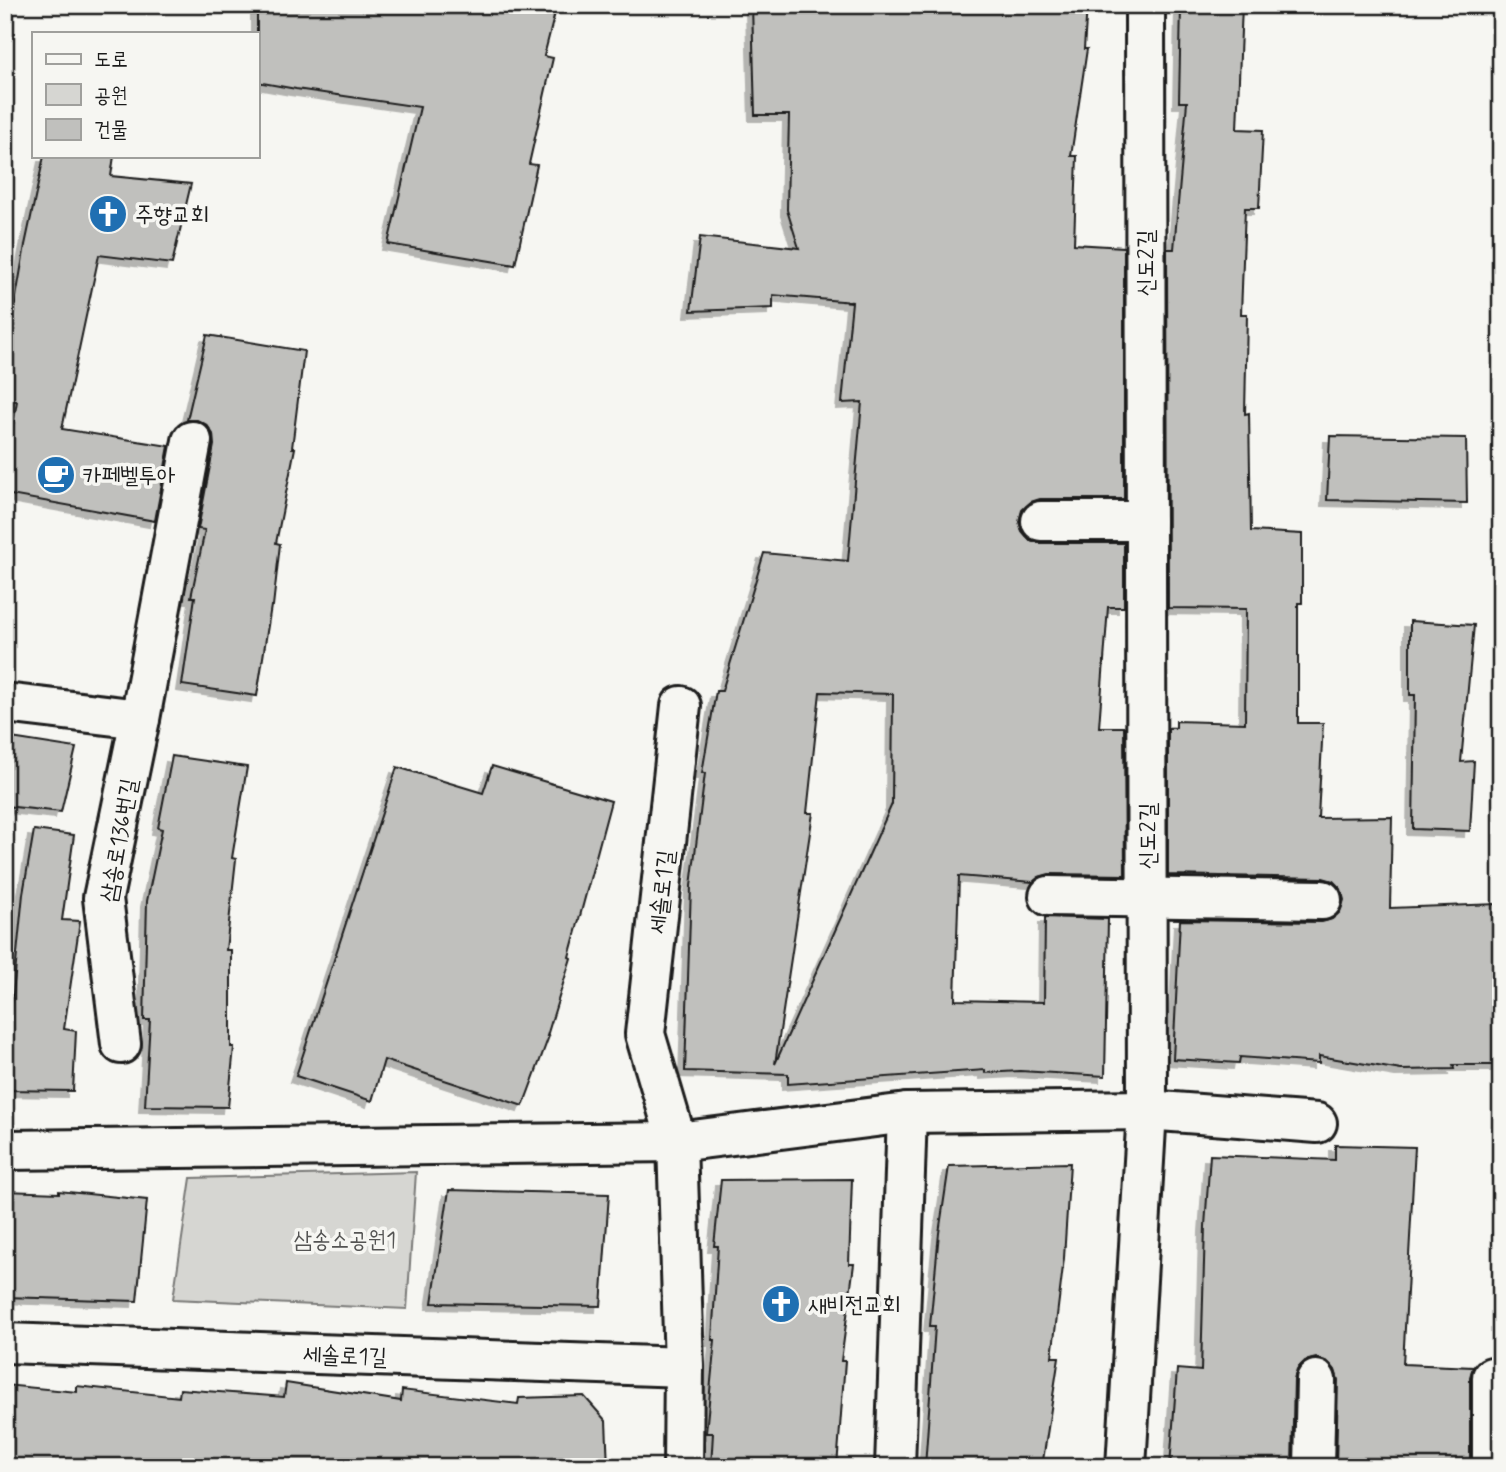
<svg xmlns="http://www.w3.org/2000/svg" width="1506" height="1472" viewBox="0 0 1506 1472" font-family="Mynerve,'Poor Story',sans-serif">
	<defs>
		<filter id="shadow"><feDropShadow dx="-6" dy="6" stdDeviation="0" flood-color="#0004"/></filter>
	</defs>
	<rect width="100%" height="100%" fill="#f6f6f2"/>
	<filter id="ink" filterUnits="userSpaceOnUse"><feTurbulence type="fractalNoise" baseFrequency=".0143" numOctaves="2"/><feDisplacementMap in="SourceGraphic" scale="14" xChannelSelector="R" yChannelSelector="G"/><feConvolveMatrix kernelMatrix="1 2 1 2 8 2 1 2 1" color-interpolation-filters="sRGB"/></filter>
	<g filter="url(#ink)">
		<!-- green -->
		<path fill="#d6d6d2" stroke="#797977" stroke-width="2" d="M 416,1172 L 407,1309 L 173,1299 L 191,1178 Z"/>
		<!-- building -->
		<g fill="#c0c0bd" stroke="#1c1c1c" stroke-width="2" fill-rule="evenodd" filter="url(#shadow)">
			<path d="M 257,5 L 557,5 L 544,56 L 553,58 L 529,164 L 537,165 L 515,265 L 388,244 L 420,107 L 296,89 L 257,82 Z"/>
			<path d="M 752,5 L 1087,5 L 1084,49 L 1087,49 L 1071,156 L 1077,156 L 1074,244 L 1124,247 L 1124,499 L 1040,499 L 1031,502 L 1022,510 L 1019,522 L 1022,531 L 1030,540 L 1040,543 L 1124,543 L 1124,607 L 1108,607 L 1099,727 L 1124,727 L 1125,875 L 1049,874 L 1039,877 L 1033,882 L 959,876 L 955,1000 L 1044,1002 L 1045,917 L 1108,919 L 1105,1076 L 1020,1071 L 985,1073 L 985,1070 L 788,1084 L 788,1074 L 685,1071 L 691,886 L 705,773 L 702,773 L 716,691 L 722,691 L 764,553 L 848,561 L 862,402 L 842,403 L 852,302 L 773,295 L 773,308 L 691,311 L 700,237 L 799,248 L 787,210 L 789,115 L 755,115 ZM 820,692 L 893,694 L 892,804 L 775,1064 L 813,813 L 807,813 Z"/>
			<path d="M 1181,5 L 1242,5 L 1237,129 L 1263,130 L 1259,208 L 1245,208 L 1241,314 L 1247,314 L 1245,414 L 1249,413 L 1251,531 L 1302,534 L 1302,603 L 1298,603 L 1298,723 L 1323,723 L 1318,818 L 1392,817 L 1390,908 L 1498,904 L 1497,1022 L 1501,1022 L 1501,1065 L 1453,1065 L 1454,1069 L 1401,1070 L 1319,1056 L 1319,1063 L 1240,1057 L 1239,1063 L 1173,1059 L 1180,920 L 1322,922 L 1332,919 L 1340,912 L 1344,900 L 1341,889 L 1333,881 L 1323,878 L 1168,875 L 1168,728 L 1176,728 L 1176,721 L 1245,723 L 1246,609 L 1168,608 L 1167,249 L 1174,249 L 1187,102 L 1179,102 Z"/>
			<path d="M 44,156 L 114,156 L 111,176 L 191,184 L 172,264 L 99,255 L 62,429 L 169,446 L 155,521 L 5,494 L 5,472 L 17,401 L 5,400 L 5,362 L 25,245 Z"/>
			<path d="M 207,335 L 304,351 L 292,448 L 295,448 L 276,543 L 280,544 L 273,606 L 271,606 L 257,696 L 182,685 L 195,597 L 191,597 L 205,530 L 198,529 L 214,445 L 213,434 L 207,425 L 197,420 L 187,420 Z"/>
			<path d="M 1330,436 L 1466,438 L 1467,503 L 1327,500 Z"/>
			<path d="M 1410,621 L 1474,625 L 1461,762 L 1474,761 L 1470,831 L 1413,829 L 1415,695 L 1410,695 Z"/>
			<path d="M 5,737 L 76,748 L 61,812 L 5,806 Z"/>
			<path d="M 172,756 L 247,767 L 232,858 L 236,859 L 226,950 L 231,950 L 231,1047 L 234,1047 L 228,1107 L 145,1106 L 150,1020 L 144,1020 L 147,901 L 162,829 L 158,828 Z"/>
			<path d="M 492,766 L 611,801 L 569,957 L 571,958 L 547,1036 L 549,1036 L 523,1106 L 384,1060 L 372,1101 L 296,1076 L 397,767 L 483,793 Z"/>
			<path d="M 34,830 L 74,835 L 62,920 L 80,921 L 64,1029 L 76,1031 L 73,1091 L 5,1090 L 5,1023 L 10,1024 L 23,894 Z"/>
			<path d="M 1335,1145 L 1415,1147 L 1403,1364 L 1473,1367 L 1470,1377 L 1470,1467 L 1336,1467 L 1338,1380 L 1335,1370 L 1328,1362 L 1316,1358 L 1305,1361 L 1297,1369 L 1294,1379 L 1292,1467 L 1170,1467 L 1177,1369 L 1201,1371 L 1205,1226 L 1210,1155 L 1335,1160 Z"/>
			<path d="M 1070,1163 L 1064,1258 L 1052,1357 L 1059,1357 L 1042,1467 L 925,1467 L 935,1326 L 930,1326 L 939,1233 L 949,1166 Z"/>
			<path d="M 852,1179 L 849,1264 L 854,1264 L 841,1361 L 845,1361 L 837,1467 L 711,1467 L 713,1433 L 706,1433 L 715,1340 L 712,1340 L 718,1246 L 714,1246 L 721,1180 Z"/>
			<path d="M 449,1190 L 609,1194 L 601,1306 L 432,1303 Z"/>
			<path d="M 5,1191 L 59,1193 L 59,1191 L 147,1200 L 137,1301 L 5,1297 Z"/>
			<path d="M 286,1383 L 401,1401 L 402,1390 L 518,1404 L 519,1398 L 584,1396 L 606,1421 L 608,1467 L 5,1467 L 5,1385 L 77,1392 L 77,1386 L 179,1397 L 180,1389 L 284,1397 Z"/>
		</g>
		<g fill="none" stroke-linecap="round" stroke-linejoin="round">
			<defs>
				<g id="street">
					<path d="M 1041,521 L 1146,521"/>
					<path d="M 5,703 L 140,719"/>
					<path d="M 681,706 L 645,1034 L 677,1142 L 684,1367 L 683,1467"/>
					<path d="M 1049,896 L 1322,900"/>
					<path d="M 121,1044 L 103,898 L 140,719 L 192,441"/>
					<path d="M 5,1150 L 677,1142 L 907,1113 L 1147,1110 L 1317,1123"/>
					<path d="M 5,1343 L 684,1367"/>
					<path d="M 895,1467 L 907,1113"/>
					<path d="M 1126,1467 L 1147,1110 L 1145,5"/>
					<path d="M 1314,1467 L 1316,1380"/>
					<path d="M 1492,1467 L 1492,1377"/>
				</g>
			</defs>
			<!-- street casing -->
			<use href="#street" stroke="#1c1c1c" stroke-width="44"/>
			<!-- street -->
			<use href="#street" stroke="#f6f6f2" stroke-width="38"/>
		</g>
	</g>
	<!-- icons -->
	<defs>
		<symbol id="church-disc" viewBox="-11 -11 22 22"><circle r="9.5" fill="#1f6fb2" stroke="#f6f6f2"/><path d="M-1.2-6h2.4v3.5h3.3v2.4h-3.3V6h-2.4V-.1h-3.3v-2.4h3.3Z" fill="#fff"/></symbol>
		<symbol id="cafe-disc" viewBox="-11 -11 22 22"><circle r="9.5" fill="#1f6fb2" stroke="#f6f6f2"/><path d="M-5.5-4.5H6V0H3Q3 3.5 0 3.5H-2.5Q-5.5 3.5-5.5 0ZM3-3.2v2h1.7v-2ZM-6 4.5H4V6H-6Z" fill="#fff"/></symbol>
	</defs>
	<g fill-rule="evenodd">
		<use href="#church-disc" x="86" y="192" width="44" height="44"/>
		<use href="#cafe-disc" x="34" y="453" width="44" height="44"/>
		<use href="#church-disc" x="759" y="1282" width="44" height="44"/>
	</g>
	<g text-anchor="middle" stroke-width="7" stroke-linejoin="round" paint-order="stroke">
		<!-- poi labels -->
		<g font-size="23" fill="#1c1c1c" stroke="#f6f6f2" text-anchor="start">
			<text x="135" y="222">주향교회</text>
			<text x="83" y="483">카페벨투아</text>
			<text x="808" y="1312">새비전교회</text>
		</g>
		<!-- street labels -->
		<g font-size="23" fill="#1c1c1c" stroke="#f6f6f2">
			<text transform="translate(1145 263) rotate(-90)" y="8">신도2길</text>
			<text transform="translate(1147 836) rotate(-90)" y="8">신도2길</text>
			<text transform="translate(118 840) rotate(-80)" y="8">삼송로136번길</text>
			<text transform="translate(661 892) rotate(-84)" y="8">세솔로1길</text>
			<text transform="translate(345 1355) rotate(2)" y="8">세솔로1길</text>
		</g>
		<!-- park labels -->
		<g font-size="23" fill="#545453" stroke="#f6f6f2">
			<text x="345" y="1247">삼송소공원1</text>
		</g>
	</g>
	<!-- margin -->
	<rect width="1506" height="1472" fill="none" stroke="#f6f6f2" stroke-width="28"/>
	<rect x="14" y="14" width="1478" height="1444" fill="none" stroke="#1c1c1c" stroke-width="2.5" filter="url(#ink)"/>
	<!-- legend -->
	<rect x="32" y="32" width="228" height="126" fill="#f6f6f2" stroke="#9f9f9c" stroke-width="2"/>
	<rect x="46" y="54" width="35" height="10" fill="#f6f6f2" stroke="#9f9f9c" stroke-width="2"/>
	<text x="94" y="66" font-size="21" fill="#1c1c1c">도로</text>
	<rect x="46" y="84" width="35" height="21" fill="#d6d6d2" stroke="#9f9f9c" stroke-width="2"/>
	<text x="94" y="102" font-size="21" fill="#1c1c1c">공원</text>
	<rect x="46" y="119" width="35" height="21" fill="#c0c0bd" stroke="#9f9f9c" stroke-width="2"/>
	<text x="94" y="136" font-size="21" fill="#1c1c1c">건물</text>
</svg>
